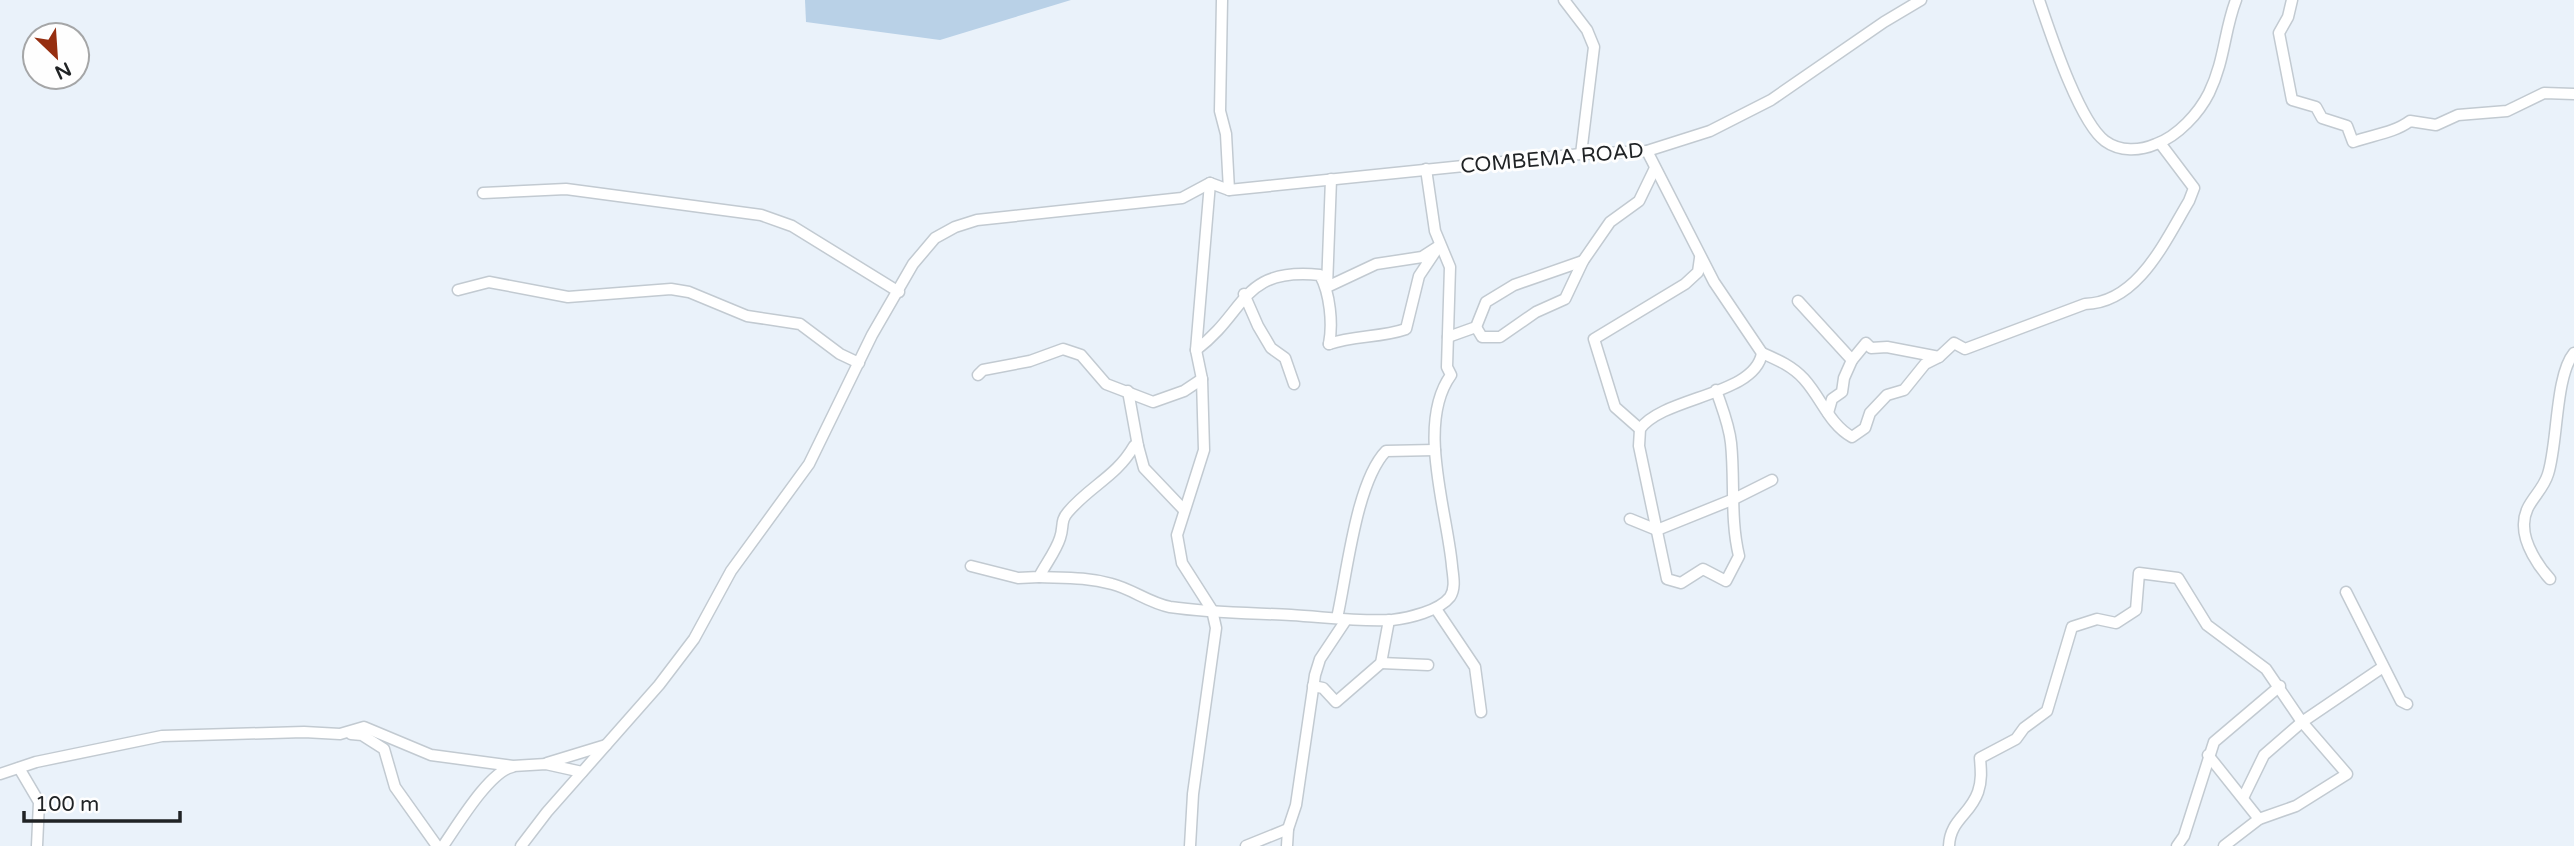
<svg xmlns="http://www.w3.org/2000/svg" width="2574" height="846" viewBox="0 0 2574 846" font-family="'Varela Round',sans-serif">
	<rect width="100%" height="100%" fill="#eaf2fa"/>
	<!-- green -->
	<path fill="#b9d1e7" d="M 805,0 L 1071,0 L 940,40 L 806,22 Z"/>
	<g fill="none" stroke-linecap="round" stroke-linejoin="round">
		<defs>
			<g id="minor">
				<path d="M 1222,0 L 1220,111 L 1226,134 L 1229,190"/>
				<path d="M 1564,0 L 1587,30 L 1594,47 L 1581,154"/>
				<path d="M 2039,0 C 2050,32 2079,122 2105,141 C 2120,152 2140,151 2156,144 C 2178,136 2199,113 2209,93 C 2225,60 2224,31 2236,0"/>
				<path d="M 2292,0 L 2288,17 L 2279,33 L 2292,100 L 2316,107 L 2322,118 L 2347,126 L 2353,142 C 2372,135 2394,133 2410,121 L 2436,125 L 2458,115 L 2507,111 L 2544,93 L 2574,94"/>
				<path d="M 1647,151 L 1714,282 L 1762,353 C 1755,396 1664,396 1640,429 L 1639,446 L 1667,579 L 1681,583 L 1703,569 L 1726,581 L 1739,556 C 1730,519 1735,481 1731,443 C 1729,424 1722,408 1716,390"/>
				<path d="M 483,193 L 566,189 L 761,215 L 792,226 L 899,292"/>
				<path d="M 458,290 L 489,282 L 568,297 L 671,289 L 689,292 L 747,316 L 800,324 L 840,354 L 859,363"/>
				<path d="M 1244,294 L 1258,326 L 1271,348 L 1285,358 L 1294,384"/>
				<path d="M 1798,301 L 1852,360 L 1844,378 L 1842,392 L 1832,399 L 1828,413"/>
				<path d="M 1476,327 L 1482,337 L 1500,337 L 1536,312 L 1565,299 L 1583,261 L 1610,222 L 1639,201 L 1655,168"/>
				<path d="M 1448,337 L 1476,327 L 1486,302 L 1514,285 L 1583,261"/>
				<path d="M 1329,344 C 1354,335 1380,338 1406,329 L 1419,276 L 1439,246 L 1422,257 L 1376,264 L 1327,287 L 1331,179"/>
				<path d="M 1196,350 C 1248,311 1240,267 1320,275 C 1330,293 1333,324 1329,344"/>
				<path d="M 1762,353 C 1778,360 1792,366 1804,379 C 1822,399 1829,424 1852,437 L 1865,428 L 1870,413 L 1887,395 L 1904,390 L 1925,364 L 1939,357"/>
				<path d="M 1852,360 L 1866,343 L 1871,348 L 1887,347 L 1939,357 L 1954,343 L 1965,349 L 2085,304 C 2138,303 2165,241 2189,201 L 2194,188 L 2160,143"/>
				<path d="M 978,375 L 983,370 L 1030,361 L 1063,349 L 1081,355 L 1106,384 L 1153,402 L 1184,391 L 1202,379"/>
				<path d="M 1128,391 L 1138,446"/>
				<path d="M 1640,429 L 1615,407 L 1594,339 L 1685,284 L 1698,272 L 1700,258"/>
				<path d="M 1630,519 L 1657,530 L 1734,499 L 1772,480"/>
				<path d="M 971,566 L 1018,578 L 1039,577 C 1045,565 1056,551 1060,538 C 1064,527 1060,521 1068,512 C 1091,485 1116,477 1134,446 L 1138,446 L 1144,468 L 1184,510"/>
				<path d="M 1039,577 C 1065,578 1087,577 1112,584 C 1132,589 1149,603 1170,607 C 1211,613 1251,613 1291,615 C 1325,617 1358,622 1392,620 C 1409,618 1439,611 1450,597 C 1456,588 1453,576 1452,566 C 1447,510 1416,423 1451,375 L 1447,367 L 1450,267 L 1435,231 L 1426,169"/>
				<path d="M 2550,579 C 2538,566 2524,544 2524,526 C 2523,503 2542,494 2548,474 C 2558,443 2555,376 2574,353"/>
				<path d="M 2346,592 L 2401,701 L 2407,704"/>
				<path d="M 1436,609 L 1475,667 L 1481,712"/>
				<path d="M 1337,618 C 1347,574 1356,482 1386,451 L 1435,450"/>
				<path d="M 1381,663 L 1428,665"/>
				<path d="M 1313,686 L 1323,688 L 1336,702 L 1381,663 L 1389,620"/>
				<path d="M 351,734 L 362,735 L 384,749 L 395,787 L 437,846"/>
				<path d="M 2208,755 L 2259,819"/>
				<path d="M 547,763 L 606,745"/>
				<path d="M 19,768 L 39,802 L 37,846"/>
				<path d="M 0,774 L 36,762 L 162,736 L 304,732 L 340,734 L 364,727 L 431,755 L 513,766 L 546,764 L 582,772"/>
				<path d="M 2244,796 L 2264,755 L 2302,722 L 2383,667"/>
				<path d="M 443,846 C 457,826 489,772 512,767"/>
				<path d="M 521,846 L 547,812 L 659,685 L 694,639 L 731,571 L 809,464 L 872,335 L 913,264 L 935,238 L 955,227 L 977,220 L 1182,198 L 1210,183 L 1229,190 L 1581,154 L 1647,151 L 1710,131 L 1771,100 L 1884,22 L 1921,0"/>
				<path d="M 1190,846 L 1193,794 L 1216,628 L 1212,610 L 1182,563 L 1177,535 L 1204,450 L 1202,379 L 1196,350 L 1210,183"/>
				<path d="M 1246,846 L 1288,829"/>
				<path d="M 1287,846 L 1288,829 L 1296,805 L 1315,675 L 1320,659 L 1346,620"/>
				<path d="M 1949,846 C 1950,820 1970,815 1978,792 C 1982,781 1981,770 1980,758 L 2016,739 L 2024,728 L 2047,711 L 2072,627 L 2097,619 L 2116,623 L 2136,610 L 2139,573 L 2178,578 L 2207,625 L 2266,669 L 2302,722 L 2347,774 L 2296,806 L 2259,819 L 2224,846"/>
				<path d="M 2177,846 L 2184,836 L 2214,742 L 2280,686"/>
			</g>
		</defs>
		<!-- minor casing -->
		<use href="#minor" stroke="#c2cad1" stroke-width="13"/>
		<!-- minor -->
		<use href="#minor" stroke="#fff" stroke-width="10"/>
	</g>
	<g text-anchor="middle" stroke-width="6" stroke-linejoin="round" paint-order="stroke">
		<!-- street labels -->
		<g font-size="21" fill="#202325" stroke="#fefefe">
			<text transform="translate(1552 158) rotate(-5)" y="7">COMBEMA ROAD</text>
		</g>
	</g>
	<!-- north arrow -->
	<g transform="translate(56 56) rotate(155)"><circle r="33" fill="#fefefe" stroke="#a5a6a7" stroke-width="2"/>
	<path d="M0-5L12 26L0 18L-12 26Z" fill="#962e10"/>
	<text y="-10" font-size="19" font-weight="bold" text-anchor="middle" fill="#202325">N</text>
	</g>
	<!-- scale -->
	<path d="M24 811v10h156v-10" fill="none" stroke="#202325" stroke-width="3.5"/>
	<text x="35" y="811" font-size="21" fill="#202325" stroke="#fefefe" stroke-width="5" paint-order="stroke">100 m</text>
</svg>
